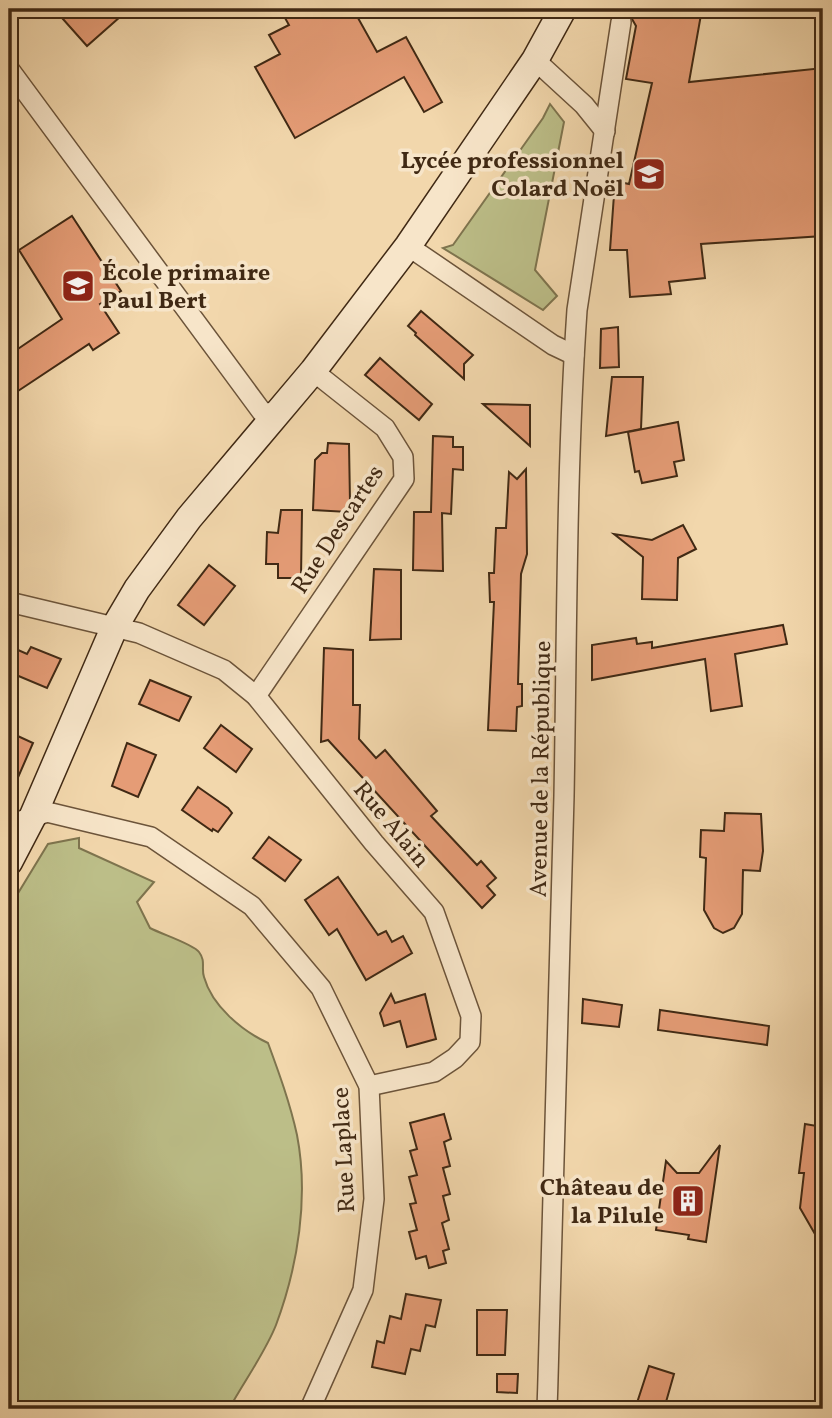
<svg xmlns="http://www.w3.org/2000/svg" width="832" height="1418" viewBox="0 0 832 1418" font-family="Vollkorn,serif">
	<rect width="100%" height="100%" fill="#f2d7ac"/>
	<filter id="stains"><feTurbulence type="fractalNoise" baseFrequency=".00286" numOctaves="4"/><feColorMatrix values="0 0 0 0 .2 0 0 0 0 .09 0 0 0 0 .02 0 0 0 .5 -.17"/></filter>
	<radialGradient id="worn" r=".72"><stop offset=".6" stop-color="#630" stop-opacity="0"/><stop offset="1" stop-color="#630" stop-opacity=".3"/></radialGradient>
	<!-- green -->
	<g fill="#bcbe88" stroke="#7e744e" stroke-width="2">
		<path d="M 550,104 L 564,122 L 535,270 L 557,296 L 543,310 L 443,248 L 453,245 L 543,118 Z"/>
		<path d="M 79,838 L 79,848 L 154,882 L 137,902 L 150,928 C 161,934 193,944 199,952 C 206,961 201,968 204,977 C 212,1006 242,1031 268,1043 C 279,1073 290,1103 297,1135 C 309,1197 298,1266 276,1325 C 265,1353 243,1383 229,1409 L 9,1409 L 9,908 L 48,844 Z"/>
	</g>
	<!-- building -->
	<g fill="#e59c76" stroke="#402914" stroke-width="2">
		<path d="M 54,9 L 129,9 L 87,46 Z"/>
		<path d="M 280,9 L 353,9 L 377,52 L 406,37 L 442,102 L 424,112 L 404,77 L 295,138 L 255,67 L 280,54 L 269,35 L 289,25 Z"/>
		<path d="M 608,9 L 702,9 L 689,82 L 823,68 L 823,236 L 701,244 L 705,278 L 669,282 L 671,294 L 630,297 L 627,250 L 610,250 L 615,181 L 629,184 L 652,83 L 626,79 L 636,26 L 628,12 L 622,10 L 614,12 Z"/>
		<path d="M 72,216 L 121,291 L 100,304 L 119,333 L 93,350 L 89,344 L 9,397 L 9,355 L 62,319 L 19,250 Z"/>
		<path d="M 421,311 L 473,355 L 464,364 L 464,379 L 415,335 L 416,333 L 408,326 Z"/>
		<path d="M 618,327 L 619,367 L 600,368 L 601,329 Z"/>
		<path d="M 380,358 L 432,404 L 419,420 L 365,375 Z"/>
		<path d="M 612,377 L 643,377 L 641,429 L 606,436 Z"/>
		<path d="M 483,404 L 530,405 L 530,446 Z"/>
		<path d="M 678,422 L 684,460 L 674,462 L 677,476 L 642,483 L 639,471 L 635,472 L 628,432 Z"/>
		<path d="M 433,436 L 453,437 L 453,447 L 463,447 L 463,470 L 453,469 L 451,514 L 442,513 L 443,571 L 413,570 L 414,512 L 431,512 Z"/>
		<path d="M 328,443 L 349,444 L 350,502 L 348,502 L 348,512 L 313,510 L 315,460 L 322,453 L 327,453 Z"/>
		<path d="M 526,469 L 527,554 L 521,574 L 518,684 L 522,684 L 522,706 L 517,707 L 516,731 L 488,730 L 494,602 L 490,602 L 489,573 L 494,573 L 496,528 L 506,528 L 509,472 L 517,479 Z"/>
		<path d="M 281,510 L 302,510 L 301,578 L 278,578 L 278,564 L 266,564 L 267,532 L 278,533 Z"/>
		<path d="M 683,525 L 696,549 L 678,558 L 677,600 L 642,599 L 643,557 L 614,534 L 652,540 Z"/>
		<path d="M 209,565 L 235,586 L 204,625 L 178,605 Z"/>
		<path d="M 374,569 L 401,570 L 401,639 L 370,640 Z"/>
		<path d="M 783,625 L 787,644 L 735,654 L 742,706 L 711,711 L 705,659 L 592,680 L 592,645 L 636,638 L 637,644 L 652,642 L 652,648 Z"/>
		<path d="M 9,646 L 27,654 L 31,647 L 61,659 L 47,688 L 9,672 Z"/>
		<path d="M 324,648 L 353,650 L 353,705 L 360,705 L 359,739 L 376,758 L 385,750 L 437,811 L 431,816 L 477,865 L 481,861 L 496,878 L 487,886 L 495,895 L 482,908 L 328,740 L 321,742 Z"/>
		<path d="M 150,680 L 191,697 L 179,721 L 139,704 Z"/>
		<path d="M 221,725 L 252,749 L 236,772 L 204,748 Z"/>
		<path d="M 9,732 L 33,743 L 9,798 Z"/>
		<path d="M 127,743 L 156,755 L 138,797 L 112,786 Z"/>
		<path d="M 198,787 L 228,808 L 232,813 L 218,832 L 213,829 L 212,831 L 182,810 Z"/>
		<path d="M 725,813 L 761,814 L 763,851 L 760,871 L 743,870 L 742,914 L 734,928 L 723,933 L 714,928 L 704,910 L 706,858 L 700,857 L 701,830 L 724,831 Z"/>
		<path d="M 269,837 L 301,860 L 285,881 L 253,858 Z"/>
		<path d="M 338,877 L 378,935 L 386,931 L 392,942 L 403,936 L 412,953 L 366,980 L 337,929 L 329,935 L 305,900 Z"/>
		<path d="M 391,994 L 395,1003 L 425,994 L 436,1039 L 407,1047 L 400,1021 L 384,1026 L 380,1013 Z"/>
		<path d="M 583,999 L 622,1005 L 619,1027 L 582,1023 Z"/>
		<path d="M 660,1010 L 769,1026 L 767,1045 L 658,1030 Z"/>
		<path d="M 444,1114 L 451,1139 L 444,1142 L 450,1166 L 443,1168 L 450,1194 L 443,1196 L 449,1220 L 442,1223 L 449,1249 L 443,1251 L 446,1263 L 429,1268 L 426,1256 L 416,1259 L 409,1232 L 417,1230 L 410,1204 L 416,1203 L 409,1177 L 417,1175 L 410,1151 L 417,1149 L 410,1123 Z"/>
		<path d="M 805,1124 L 823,1127 L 823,1248 L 800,1208 L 804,1173 L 799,1173 Z"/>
		<path d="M 720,1145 L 706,1242 L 688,1239 L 689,1235 L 656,1230 L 666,1161 L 677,1173 L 699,1173 Z"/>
		<path d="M 406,1294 L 441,1300 L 435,1327 L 426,1325 L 420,1351 L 411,1349 L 405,1374 L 372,1367 L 377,1341 L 384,1343 L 390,1316 L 401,1319 Z"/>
		<path d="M 477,1310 L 507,1310 L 505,1355 L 477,1355 Z"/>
		<path d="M 649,1366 L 674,1374 L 664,1409 L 635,1409 Z"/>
		<path d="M 497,1374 L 518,1374 L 517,1393 L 497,1392 Z"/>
	</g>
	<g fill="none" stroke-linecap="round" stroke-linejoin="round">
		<defs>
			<g id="street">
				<path d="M 535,60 L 584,105 L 605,131"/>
				<path d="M 9,69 L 262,412 L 275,414"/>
				<path d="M 408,246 L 553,345 L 574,355"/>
				<path d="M 9,602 L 139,633 L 224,670 L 256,696 L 374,843 L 434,912 L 471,1016 L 470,1042 L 455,1058 L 434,1072 L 369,1086"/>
				<path d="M 256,696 L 404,479 L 403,457 L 385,428 L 313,371"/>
				<path d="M 9,822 L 15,823 L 47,812 L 151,837 L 252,906 L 321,988 L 369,1086 L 374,1199 L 363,1290 L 310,1409"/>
				<path d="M 547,1409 C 554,1205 560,1001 564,796 C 567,634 566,472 577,310 L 621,22"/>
			</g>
			<path id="secondary" d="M 9,862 L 32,818 L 114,628 L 137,589 L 189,518 L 313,371 L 408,246 L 535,60 L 563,9"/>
		</defs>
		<!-- street casing -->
		<use href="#street" stroke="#6c543a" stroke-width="22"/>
		<!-- secondary casing -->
		<use href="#secondary" stroke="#402914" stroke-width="29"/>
		<!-- street -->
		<use href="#street" stroke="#f7e5c9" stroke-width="19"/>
		<!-- secondary -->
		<use href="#secondary" stroke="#f7e5c9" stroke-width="26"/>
	</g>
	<!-- icons -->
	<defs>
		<symbol id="school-square" viewBox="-11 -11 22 22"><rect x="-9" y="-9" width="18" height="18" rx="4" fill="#8f2418" stroke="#f7e5c9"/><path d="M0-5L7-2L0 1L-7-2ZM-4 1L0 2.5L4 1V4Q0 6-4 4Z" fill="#fff"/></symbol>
		<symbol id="building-square" viewBox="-11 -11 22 22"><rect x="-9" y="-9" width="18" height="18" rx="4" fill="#8f2418" stroke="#f7e5c9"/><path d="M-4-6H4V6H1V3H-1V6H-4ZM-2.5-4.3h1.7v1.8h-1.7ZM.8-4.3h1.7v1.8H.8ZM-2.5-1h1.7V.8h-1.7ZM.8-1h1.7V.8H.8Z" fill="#fff"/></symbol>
	</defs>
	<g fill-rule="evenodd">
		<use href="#school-square" x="630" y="155" width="38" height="38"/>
		<use href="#school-square" x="59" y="267" width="38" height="38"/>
		<use href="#building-square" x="669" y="1182" width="38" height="38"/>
	</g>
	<g text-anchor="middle" stroke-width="7" stroke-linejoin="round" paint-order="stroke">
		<!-- poi labels -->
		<g font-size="24" font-weight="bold" fill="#402914" stroke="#f7e5c9" text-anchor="end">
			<text x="624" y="168">Lycée professionnel<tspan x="624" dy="28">Colard Noël</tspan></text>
			<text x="102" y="280" text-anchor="start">École primaire<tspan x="102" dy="28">Paul Bert</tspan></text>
			<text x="664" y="1195">Château de<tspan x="664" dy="28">la Pilule</tspan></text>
		</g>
		<!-- street labels -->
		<g font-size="24" fill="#402914" stroke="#f7e5c9">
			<text transform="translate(337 529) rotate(-57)" y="8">Rue Descartes</text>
			<text transform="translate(540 769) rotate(-89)" y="8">Avenue de la République</text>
			<text transform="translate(392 824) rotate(50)" y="8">Rue Alain</text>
			<text transform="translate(343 1150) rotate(-93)" y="8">Rue Laplace</text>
		</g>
	</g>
	<!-- margin -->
	<rect width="832" height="1418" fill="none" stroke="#f2d7ac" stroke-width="35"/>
	<rect x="10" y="10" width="811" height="1397" fill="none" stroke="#402914" stroke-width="3.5"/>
	<rect x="18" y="18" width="797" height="1383" fill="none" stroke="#402914" stroke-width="2"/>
	<rect width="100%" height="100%" filter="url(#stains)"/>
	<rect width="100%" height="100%" fill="url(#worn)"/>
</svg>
